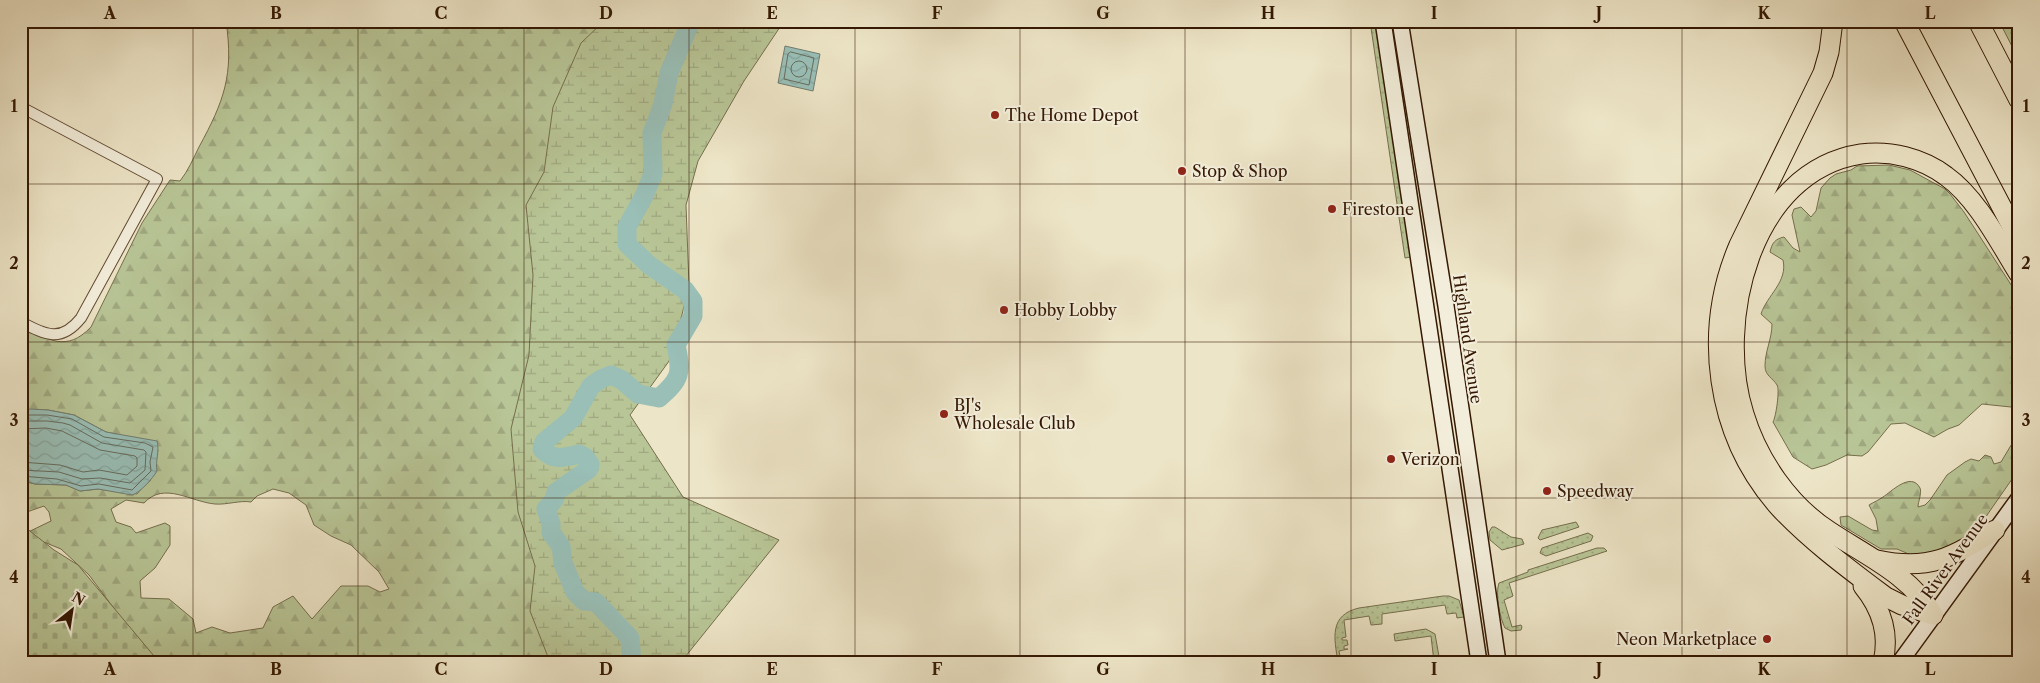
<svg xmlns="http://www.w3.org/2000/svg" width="2040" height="683" viewBox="0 0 2040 683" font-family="'Libre Caslon Text',serif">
	<defs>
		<pattern id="green-dots" width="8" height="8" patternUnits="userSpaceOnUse" patternTransform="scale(1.25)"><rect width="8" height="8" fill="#b8c596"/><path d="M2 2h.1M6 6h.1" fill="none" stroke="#9fa880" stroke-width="1.8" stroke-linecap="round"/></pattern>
		<pattern id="forest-firs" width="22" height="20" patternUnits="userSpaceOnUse" patternTransform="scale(1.25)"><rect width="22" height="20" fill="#b8c596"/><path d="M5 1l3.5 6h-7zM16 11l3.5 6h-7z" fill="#9fa880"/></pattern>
		<pattern id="wetland-marsh" width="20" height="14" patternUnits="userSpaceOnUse" patternTransform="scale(1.25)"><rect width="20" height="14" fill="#b8c596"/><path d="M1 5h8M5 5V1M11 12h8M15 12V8" fill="none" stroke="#9fa880"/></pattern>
		<pattern id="cemetery-stones" width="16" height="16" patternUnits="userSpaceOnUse" patternTransform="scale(1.25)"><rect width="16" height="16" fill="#b8c596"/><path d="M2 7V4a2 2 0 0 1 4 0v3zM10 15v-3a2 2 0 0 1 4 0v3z" fill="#9fa880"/></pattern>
		<pattern id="water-waves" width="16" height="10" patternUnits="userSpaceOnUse" patternTransform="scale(1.25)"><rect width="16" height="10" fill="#99bfb7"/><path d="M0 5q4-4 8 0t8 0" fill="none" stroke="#84a39c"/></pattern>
	</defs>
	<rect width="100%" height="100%" fill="#ede5c7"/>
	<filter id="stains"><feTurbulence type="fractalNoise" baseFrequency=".004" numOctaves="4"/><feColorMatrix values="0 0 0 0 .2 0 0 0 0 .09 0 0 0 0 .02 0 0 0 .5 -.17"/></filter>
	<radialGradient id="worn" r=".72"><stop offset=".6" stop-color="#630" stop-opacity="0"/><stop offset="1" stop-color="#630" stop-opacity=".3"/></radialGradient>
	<!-- green -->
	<g fill="url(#green-dots)" stroke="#766e4c">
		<path d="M 1370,21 L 1376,21 L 1411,257 L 1405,258 Z"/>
		<path d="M 1576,522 L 1579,527 L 1540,540 L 1538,538 L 1542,530 Z"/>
		<path d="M 1492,527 L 1495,527 L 1511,537 L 1522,539 L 1524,544 L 1502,550 L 1490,540 L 1489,532 Z"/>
		<path d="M 1588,533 L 1593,536 L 1591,541 L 1546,556 L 1540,553 L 1542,548 Z"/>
		<path d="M 1597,548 L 1604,548 L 1607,551 L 1509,583 L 1513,596 L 1504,600 L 1512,627 L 1521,625 L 1522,627 L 1521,630 L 1511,631 L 1505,628 C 1500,619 1495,593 1499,583 L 1528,572 L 1528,570 Z"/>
		<path d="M 1443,596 L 1449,596 L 1459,600 L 1464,617 L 1457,618 L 1456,613 L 1447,614 L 1445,605 L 1382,614 L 1382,624 L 1371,625 L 1369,616 L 1344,620 L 1346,637 L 1342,638 L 1342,640 L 1347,640 L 1348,645 L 1344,646 L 1344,649 L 1348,649 L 1339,651 L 1341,662 L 1338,662 C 1334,638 1329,615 1359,608 Z"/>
		<path d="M 1426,629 L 1435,634 L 1440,662 L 1434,662 L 1431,636 L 1395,641 L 1394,634 Z"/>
	</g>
	<!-- forest -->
	<g fill="url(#forest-firs)" stroke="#766e4c" fill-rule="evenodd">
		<path d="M 226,21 L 683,21 L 576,662 L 154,662 L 89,575 L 61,549 L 24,534 L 51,521 L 49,512 L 44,506 L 21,514 L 21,480 L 35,484 L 66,485 L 80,491 L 98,489 L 137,494 L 146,483 L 150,481 L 158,450 L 120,435 L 106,432 L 74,415 L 48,410 L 21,410 L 21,327 C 49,339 66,353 91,327 L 142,223 L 170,180 L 180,181 C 188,171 193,159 199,147 C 224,101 234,75 226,21 ZM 273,489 L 289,493 L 306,505 L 314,525 L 331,536 L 351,545 L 379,572 L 389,589 L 380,592 L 368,586 L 341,586 L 312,619 L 293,596 L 273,607 L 263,628 L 230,633 L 212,627 L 196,633 L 193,619 L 169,599 L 141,598 L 140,581 L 155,568 L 170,545 L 170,526 L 165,523 L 136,533 L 131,527 L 116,522 L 111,509 L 126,500 L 144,503 C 164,481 191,502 215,504 C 227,505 240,500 251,502 L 257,496 Z"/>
		<path d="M 1999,21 L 2019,21 L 2019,60 Z"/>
		<path d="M 1889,165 L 1910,170 L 1945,189 L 1950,194 L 1964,212 L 2019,297 L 2019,412 L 2011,407 L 1982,404 L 1959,425 L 1948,429 L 1934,437 L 1905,423 L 1891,424 L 1868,452 L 1862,456 L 1847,455 L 1826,465 L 1812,469 L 1793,457 L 1773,422 C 1776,417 1780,389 1777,385 C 1773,378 1765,376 1765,366 C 1765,351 1772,339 1772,324 L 1761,314 C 1767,295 1788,282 1783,260 L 1770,252 C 1772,243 1775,239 1784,237 L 1793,248 L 1800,252 L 1792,215 L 1794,209 L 1801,207 L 1811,217 L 1816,211 L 1821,188 L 1830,178 L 1836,174 L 1851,170 L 1857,166 Z"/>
		<path d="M 2019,432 L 2019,469 L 1985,518 L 1970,535 L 1955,544 L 1926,556 L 1911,555 L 1897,549 L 1881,549 L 1841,525 L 1840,517 L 1848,516 L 1872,530 L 1878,531 L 1876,519 L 1869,505 C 1874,502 1879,500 1883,497 C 1891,492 1911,471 1920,488 C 1922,493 1918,502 1918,507 L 1925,505 L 1930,500 L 1947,475 L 1965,462 L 1971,459 L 1979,461 L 1985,455 L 1991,457 L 1994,464 L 2001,462 Z"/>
	</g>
	<!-- wetland -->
	<path fill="url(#wetland-marsh)" stroke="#766e4c" d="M 604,21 L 784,21 L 744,81 L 698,161 L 686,205 L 689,285 L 672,357 L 630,415 L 683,497 L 779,540 L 681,662 L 550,662 L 530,611 L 535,566 L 518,512 L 511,429 L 529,355 L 533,275 L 526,205 L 544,172 L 553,107 L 581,43 Z"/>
	<!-- cemetery -->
	<path fill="url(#cemetery-stones)" stroke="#766e4c" d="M 21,524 L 54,550 L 78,565 L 159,662 L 21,662 Z"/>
	<!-- water -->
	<g fill="url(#water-waves)" stroke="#717c6f">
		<path d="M 785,46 L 820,54 L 813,91 L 778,83 Z"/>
		<path d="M 31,409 L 48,410 L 74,415 L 106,432 L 157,441 C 160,451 155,461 157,471 C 153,478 140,493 132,495 L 98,489 L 80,491 L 66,485 L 35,484 L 21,480 L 21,410 Z"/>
	</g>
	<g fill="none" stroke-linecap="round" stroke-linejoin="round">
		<!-- shore -->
		<g stroke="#666c5d" stroke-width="1">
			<path d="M 791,52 L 814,58 L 809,85 L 784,79 L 788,54 Z"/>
			<circle cx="799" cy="69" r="8"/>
			<path d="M 21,415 L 47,415 L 72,419 L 104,437 L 145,443 L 153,447 L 150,462 L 151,471 L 132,490 L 99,484 L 81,486 L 57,479 L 21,476"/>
			<path d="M 21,421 L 47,421 L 63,423 L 70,425 L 102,443 L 144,450 L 146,452 L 145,470 L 130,483 L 100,478 L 82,479 L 59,472 L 21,470"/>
			<path d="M 21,429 L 46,428 L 62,431 L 100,450 L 135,456 L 137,458 L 137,466 L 127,475 L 99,470 L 83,472 L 60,465 L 21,462"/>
		</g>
		<!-- river -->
		<path stroke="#99bfb7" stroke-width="19" d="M 632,662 L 630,638 L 596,602 L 584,601 L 575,592 L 563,563 L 561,546 L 551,533 L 551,524 L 546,509 L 554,500 L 556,492 L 589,469 L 590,464 L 585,457 L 579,454 C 564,458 553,461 542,449 L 544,442 L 573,418 L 591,386 L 601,379 L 611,375 L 622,380 L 638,394 L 659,398 C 681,379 682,373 676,345 L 693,316 L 693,301 L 685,290 L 649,265 L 627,244 L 627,227 L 644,196 L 653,174 L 652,133 L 663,104 L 669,73 L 691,21"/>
		<defs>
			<path id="street" d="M 21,107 L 157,179 L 81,318 C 61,343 46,335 21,322"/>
			<g id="secondary">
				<path d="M 1383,21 L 1479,662"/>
				<path d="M 1400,21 L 1446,306 L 1498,662"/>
				<path d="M 1900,662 L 2019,498"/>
			</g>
			<g id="highway">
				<path d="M 1833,21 L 1829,52 L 1823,73 L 1739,245 C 1702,331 1715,434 1778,506 C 1808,539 1850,570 1886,597 L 1902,605 L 1933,615"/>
				<path d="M 1904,21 L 2019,240"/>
				<path d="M 1978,21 L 2019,100"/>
				<path d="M 1877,560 C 1929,571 1952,558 1995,530"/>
				<path d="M 1863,586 C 1881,608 1890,633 1883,662"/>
				<path d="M 1933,615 C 1912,576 1865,555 1829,531 C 1789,505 1758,460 1744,414 C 1715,323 1750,171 1861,154 C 1890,150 1922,158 1946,176 C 1977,198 1999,242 2019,274"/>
			</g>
		</defs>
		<!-- street casing -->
		<use href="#street" stroke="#624b34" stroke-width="12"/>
		<!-- secondary casing -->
		<use href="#secondary" stroke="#341803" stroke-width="18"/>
		<!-- highway casing -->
		<use href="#highway" stroke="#341803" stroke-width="21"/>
		<!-- street -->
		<use href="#street" stroke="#f3eedb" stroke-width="10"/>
		<!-- secondary -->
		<use href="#secondary" stroke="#f3eedb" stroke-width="15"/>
		<!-- highway -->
		<use href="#highway" stroke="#ede5c7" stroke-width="19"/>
	</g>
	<!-- grid -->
	<path fill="none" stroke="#341803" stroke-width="1" stroke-opacity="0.55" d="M 193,21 L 193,662M 358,21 L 358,662M 524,21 L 524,662M 689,21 L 689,662M 855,21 L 855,662M 1020,21 L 1020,662M 1185,21 L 1185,662M 1351,21 L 1351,662M 1516,21 L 1516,662M 1682,21 L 1682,662M 1847,21 L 1847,662M 21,184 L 2019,184M 21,342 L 2019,342M 21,498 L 2019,498"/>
	<!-- markers -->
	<g fill="#8f2418" stroke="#f3eedb" stroke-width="2">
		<circle cx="995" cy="115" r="5"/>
		<circle cx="1182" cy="171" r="5"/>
		<circle cx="1332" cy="209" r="5"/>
		<circle cx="1004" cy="310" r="5"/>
		<circle cx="944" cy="414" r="5"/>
		<circle cx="1391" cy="459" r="5"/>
		<circle cx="1547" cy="491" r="5"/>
		<circle cx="1767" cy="639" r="5"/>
	</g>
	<g text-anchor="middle" stroke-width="4" stroke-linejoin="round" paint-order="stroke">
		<!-- poi labels -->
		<g font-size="16" fill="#341803" stroke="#f3eedb" text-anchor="start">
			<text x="1005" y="121">The Home Depot</text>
			<text x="1192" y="177">Stop &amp; Shop</text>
			<text x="1342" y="215">Firestone</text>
			<text x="1014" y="316">Hobby Lobby</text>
			<text x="954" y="411">BJ's<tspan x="954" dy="18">Wholesale Club</tspan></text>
			<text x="1401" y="465">Verizon</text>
			<text x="1557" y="497">Speedway</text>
			<text x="1757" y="645" text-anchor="end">Neon Marketplace</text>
		</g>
		<!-- street labels -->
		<g font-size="16" fill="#341803" stroke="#f3eedb">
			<text transform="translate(1468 339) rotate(82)" y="6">Highland Avenue</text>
			<text transform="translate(1945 569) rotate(-54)" y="6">Fall River Avenue</text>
		</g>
	</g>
	<!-- margin -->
	<rect width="2040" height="683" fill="none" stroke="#ede5c7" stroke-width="55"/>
	<!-- north arrow -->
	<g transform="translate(72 610) rotate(30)" stroke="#f3eedb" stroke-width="4" paint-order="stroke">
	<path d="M0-4L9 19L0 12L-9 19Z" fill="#341803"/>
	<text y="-8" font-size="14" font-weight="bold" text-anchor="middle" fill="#341803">N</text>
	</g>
	<rect x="28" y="28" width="1984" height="628" fill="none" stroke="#341803" stroke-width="2"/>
	<g font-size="16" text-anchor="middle" font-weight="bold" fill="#341803">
		<text x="110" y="19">A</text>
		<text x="276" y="19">B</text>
		<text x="441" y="19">C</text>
		<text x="606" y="19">D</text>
		<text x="772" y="19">E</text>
		<text x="937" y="19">F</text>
		<text x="1103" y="19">G</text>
		<text x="1268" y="19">H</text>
		<text x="1434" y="19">I</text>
		<text x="1599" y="19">J</text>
		<text x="1764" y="19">K</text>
		<text x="1930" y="19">L</text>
		<text x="14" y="112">1</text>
		<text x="2026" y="112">1</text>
		<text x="14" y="269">2</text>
		<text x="2026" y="269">2</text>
		<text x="14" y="426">3</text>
		<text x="2026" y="426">3</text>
		<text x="14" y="583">4</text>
		<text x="2026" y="583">4</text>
		<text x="110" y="675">A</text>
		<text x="276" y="675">B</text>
		<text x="441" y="675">C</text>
		<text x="606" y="675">D</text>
		<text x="772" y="675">E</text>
		<text x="937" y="675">F</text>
		<text x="1103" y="675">G</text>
		<text x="1268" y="675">H</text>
		<text x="1434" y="675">I</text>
		<text x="1599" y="675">J</text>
		<text x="1764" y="675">K</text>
		<text x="1930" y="675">L</text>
	</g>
	<rect width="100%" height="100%" filter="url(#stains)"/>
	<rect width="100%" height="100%" fill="url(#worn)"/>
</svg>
